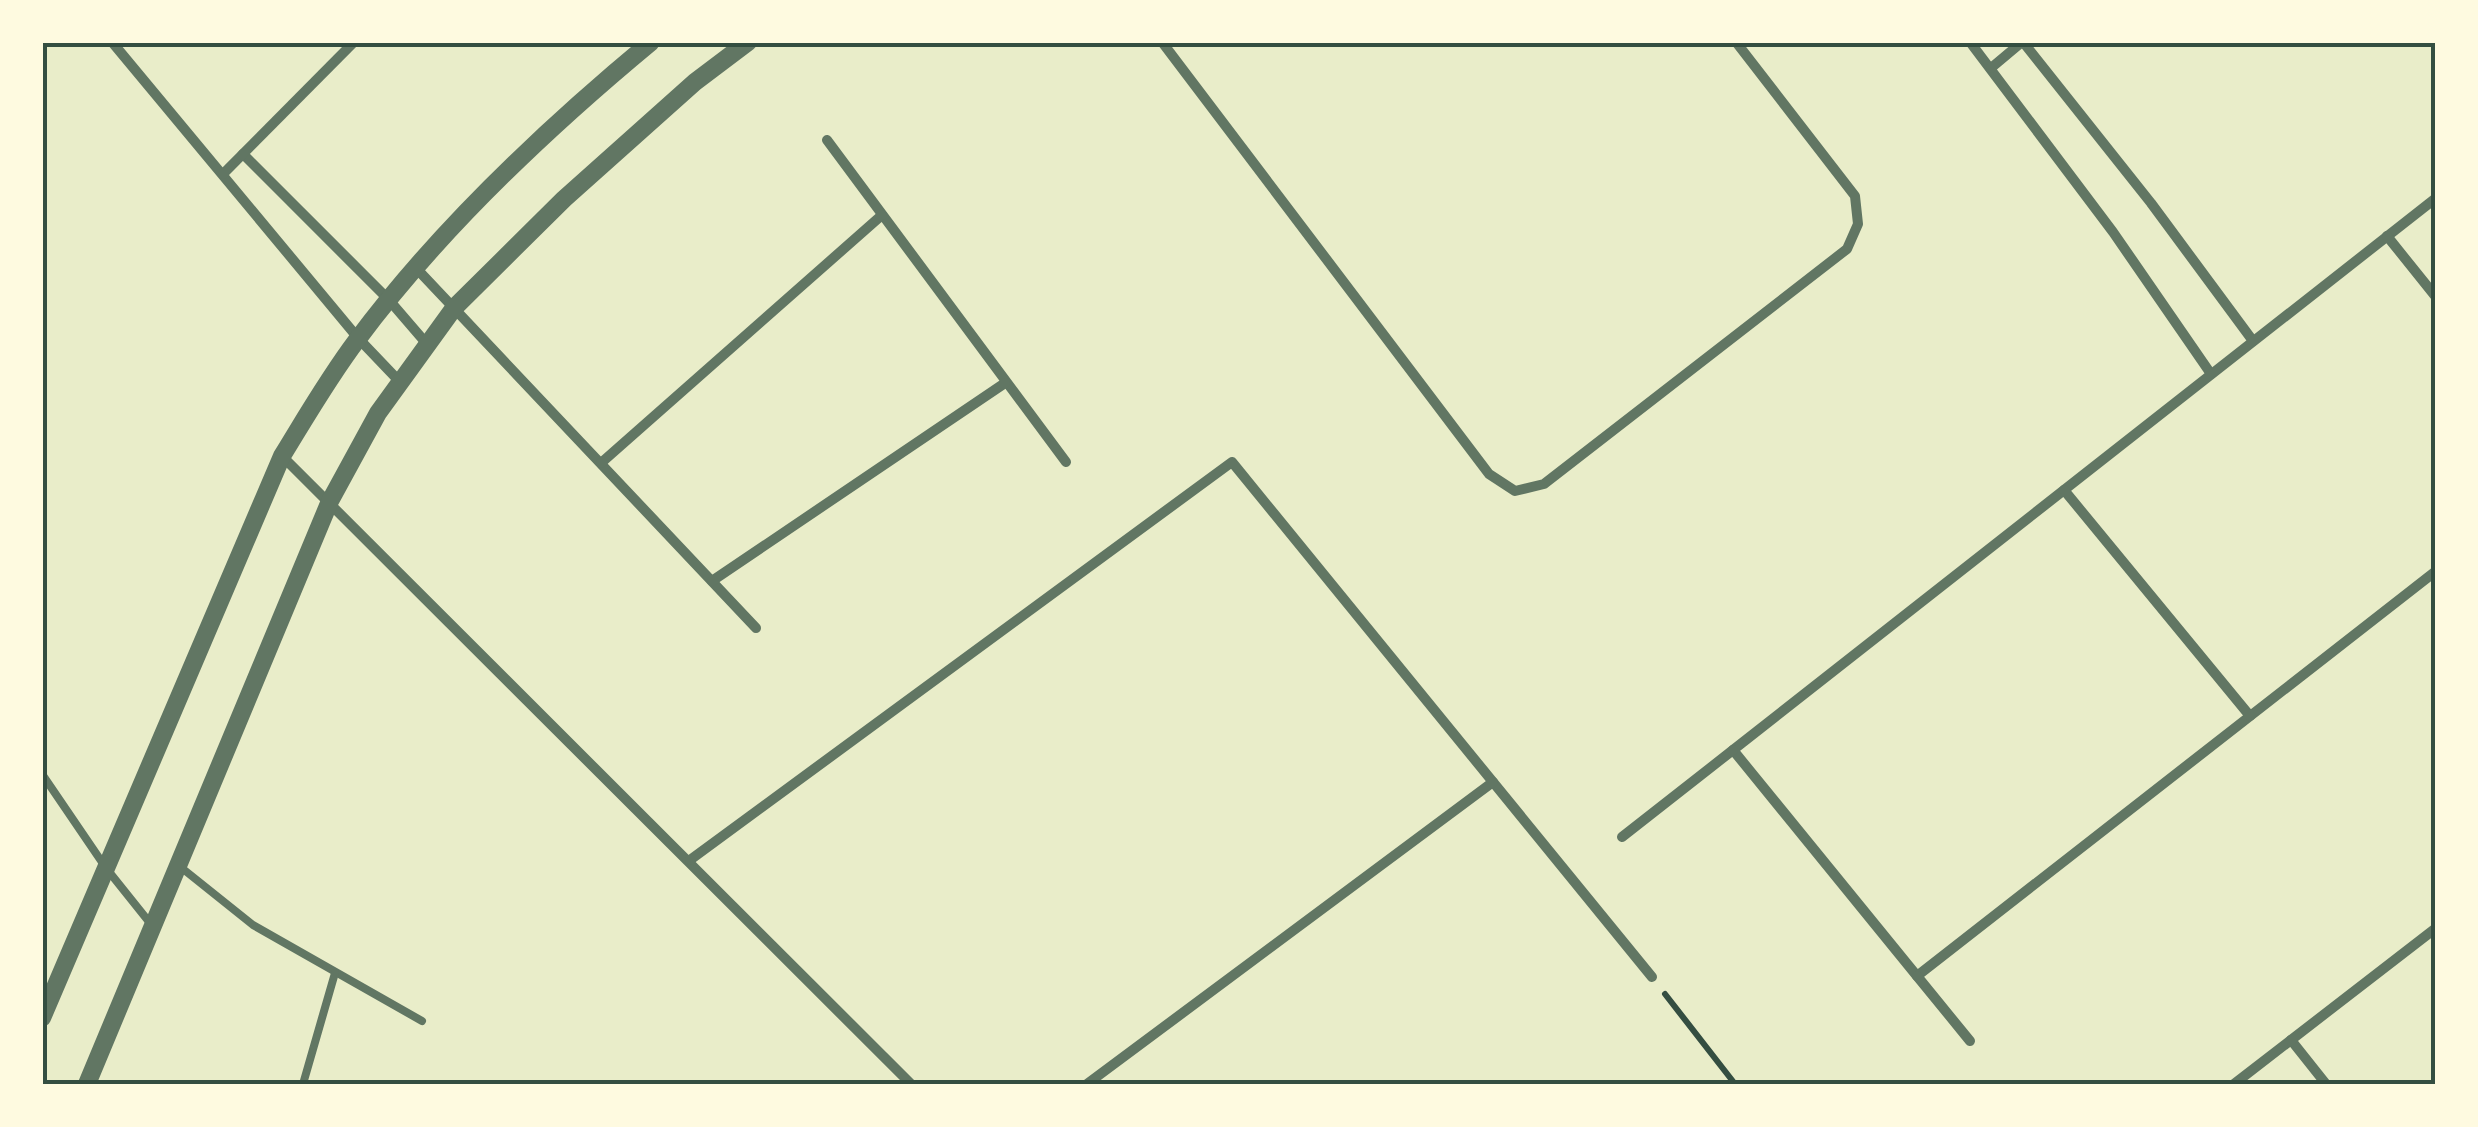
<svg xmlns="http://www.w3.org/2000/svg" width="2478" height="1127" viewBox="0 0 2478 1127" font-family="Inter,sans-serif">
	<rect width="100%" height="100%" fill="#e9edc9"/>
	<g fill="none" stroke-linecap="round" stroke-linejoin="round">
		<!-- path -->
		<path stroke="#344e41" stroke-width="6" d="M 1665,994 L 1735,1084"/>
		<!-- service -->
		<g stroke="#617663" stroke-width="8">
			<path d="M 42,774 L 106,868 L 150,923"/>
			<path d="M 178,865 L 253,925 L 422,1021"/>
			<path d="M 303,1084 L 335,973"/>
		</g>
		<!-- minor -->
		<g stroke="#617663" stroke-width="10">
			<path d="M 112,42 L 358,338 L 400,382"/>
			<path d="M 1162,42 L 1489,474 L 1515,491 L 1544,484 L 1847,249 L 1858,224 L 1855,196 L 1736,42"/>
			<path d="M 1970,42 L 2113,232 L 2211,374"/>
			<path d="M 2023,42 L 2151,203 L 2253,341"/>
			<path d="M 1991,68 L 2022,42"/>
			<path d="M 827,140 L 1066,462"/>
			<path d="M 243,154 L 389,300 L 426,343"/>
			<path d="M 223,174 L 354,42"/>
			<path d="M 2436,198 L 1733,750 L 1917,976 L 2436,571"/>
			<path d="M 2387,236 L 2436,297"/>
			<path d="M 416,268 L 756,628"/>
			<path d="M 282,456 L 911,1084"/>
			<path d="M 601,463 L 882,215"/>
			<path d="M 2064,490 L 2250,716"/>
			<path d="M 712,581 L 1005,383"/>
			<path d="M 1622,837 L 1733,750"/>
			<path d="M 690,860 L 1232,462 L 1652,977"/>
			<path d="M 1917,976 L 1970,1041"/>
			<path d="M 2291,1040 L 2326,1084"/>
			<path d="M 1087,1084 L 1493,782"/>
			<path d="M 2234,1084 L 2436,928"/>
		</g>
		<!-- tertiary -->
		<g stroke="#617663" stroke-width="18">
			<path d="M 42,1018 L 282,456 C 306,417 329,377 357,340 C 438,231 546,129 651,42"/>
			<path d="M 87,1084 L 330,501 L 378,413 L 454,308 L 564,199 L 695,82 L 748,42"/>
		</g>
	</g>
	<!-- border -->
	<rect width="2478" height="1127" fill="none" stroke="#fefae0" stroke-width="90"/>
	<rect x="45" y="45" width="2388" height="1037" fill="none" stroke="#344e41" stroke-width="4"/>
</svg>
